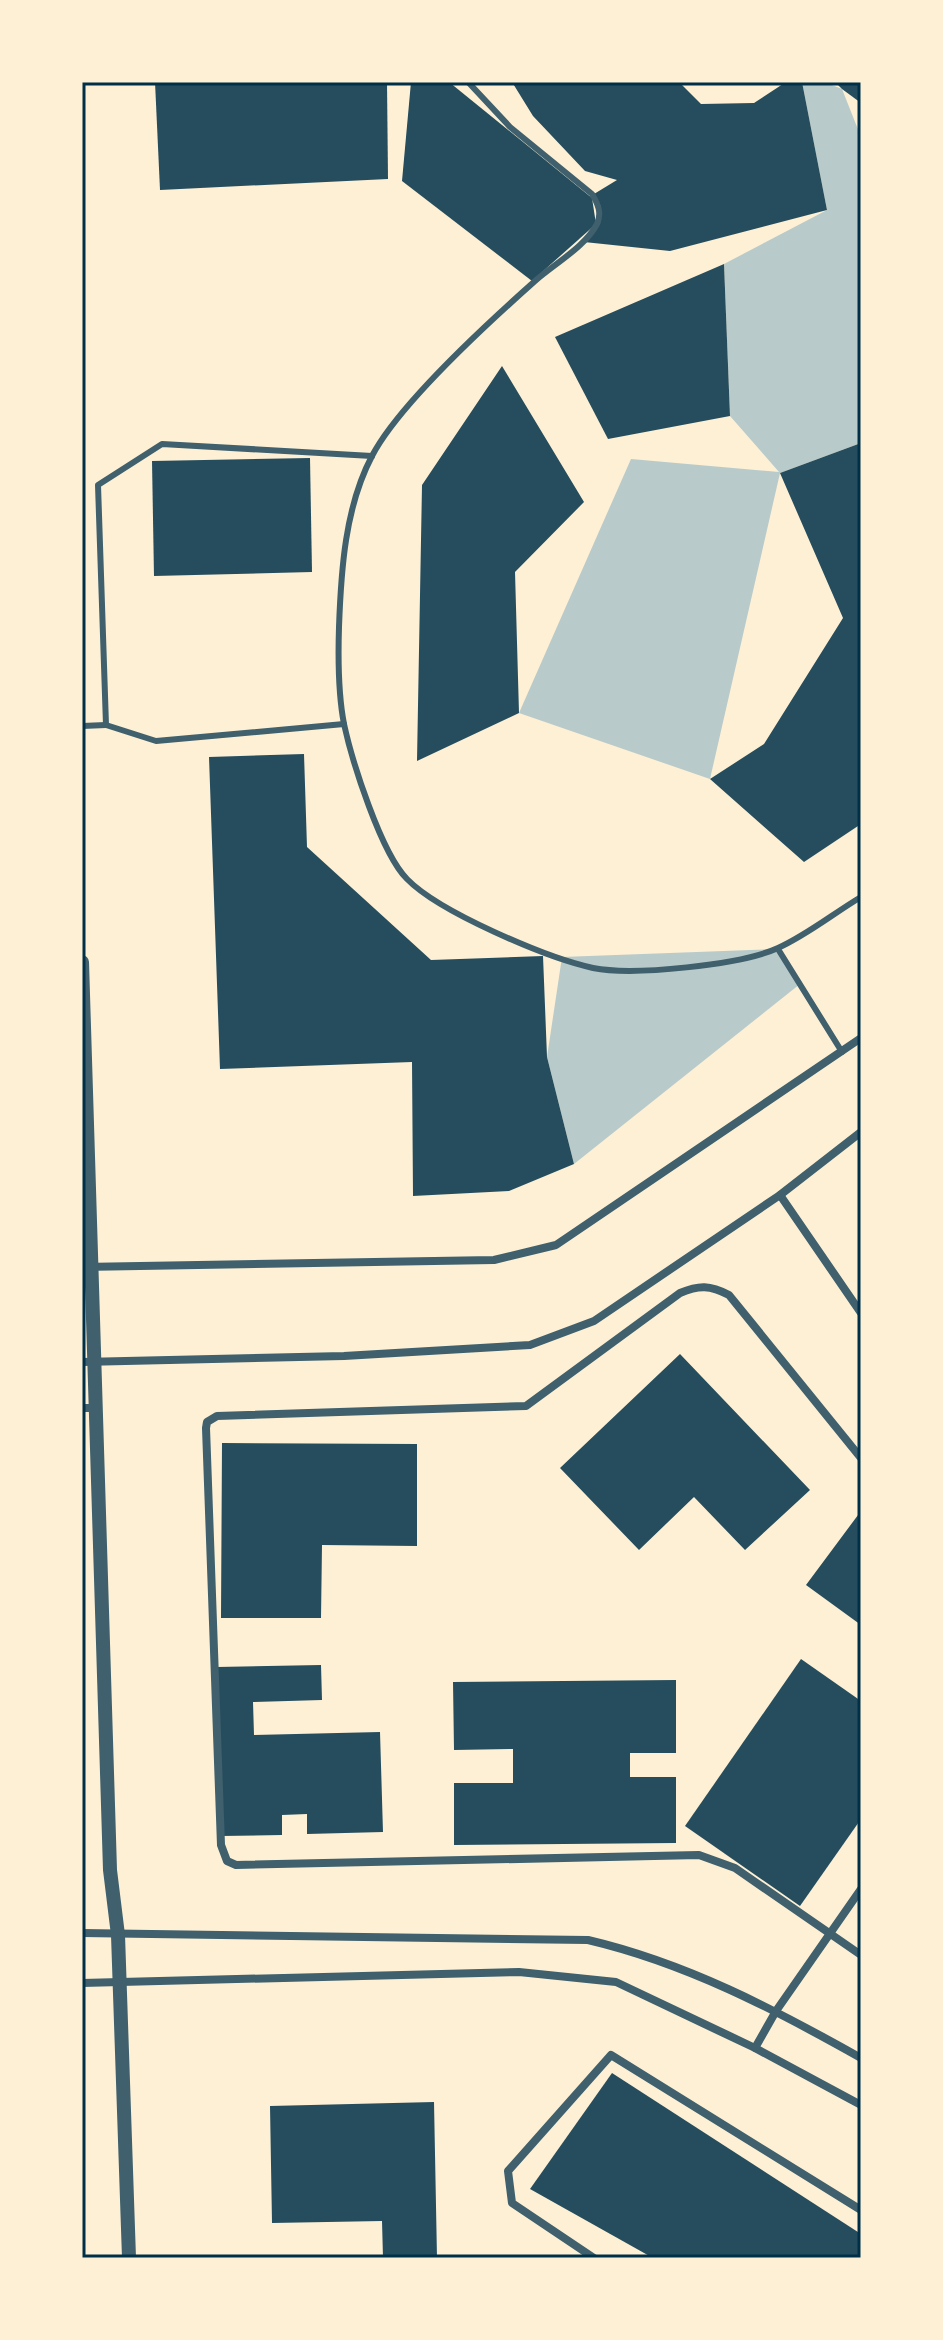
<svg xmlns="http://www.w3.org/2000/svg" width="943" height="2340" viewBox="0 0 943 2340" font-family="Overpass,sans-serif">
	<rect width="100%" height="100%" fill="#fdf0d5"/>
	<!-- green -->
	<g fill="#b9caca">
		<path d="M 802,82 L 824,82 L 842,89 L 861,137 L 861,443 L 780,473 L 710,779 L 519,713 L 631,459 L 779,472 L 730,416 L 724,264 L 827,210 Z"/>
		<path d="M 778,949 L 800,984 L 574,1164 L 547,1057 L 562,957 Z"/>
	</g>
	<!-- building -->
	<g fill="#264d5e">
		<path d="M 155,82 L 387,82 L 388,179 L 160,190 Z"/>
		<path d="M 411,82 L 449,82 L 592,198 L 596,224 L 532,281 L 402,181 Z"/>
		<path d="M 512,82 L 679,82 L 701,104 L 754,103 L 786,82 L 802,82 L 827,210 L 670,251 L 584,242 L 600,224 L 601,207 L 594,194 L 617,180 L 585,171 L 533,116 Z"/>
		<path d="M 835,82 L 861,82 L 861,103 L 842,89 Z"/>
		<path d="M 724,264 L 730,416 L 608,439 L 555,337 Z"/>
		<path d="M 502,366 L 584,502 L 515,572 L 519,713 L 417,761 L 422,485 Z"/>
		<path d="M 861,443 L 861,824 L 804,862 L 710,779 L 764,744 L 843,618 L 780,473 Z"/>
		<path d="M 310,458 L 312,572 L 154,576 L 152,461 Z"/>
		<path d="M 304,754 L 307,847 L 431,960 L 543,956 L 547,1057 L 574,1164 L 509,1191 L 413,1196 L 412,1062 L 220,1069 L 209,757 Z"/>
		<path d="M 680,1354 L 810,1490 L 745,1550 L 694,1497 L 639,1550 L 560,1468 Z"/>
		<path d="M 222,1443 L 417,1444 L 417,1546 L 322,1545 L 321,1618 L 221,1618 Z"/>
		<path d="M 861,1511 L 861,1577 L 858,1582 L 861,1585 L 861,1625 L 806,1585 Z"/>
		<path d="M 801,1659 L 861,1701 L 861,1819 L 800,1906 L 685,1826 Z"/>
		<path d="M 321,1665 L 322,1700 L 253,1702 L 254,1735 L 380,1732 L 383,1832 L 307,1834 L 307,1814 L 282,1815 L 282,1835 L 221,1836 L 217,1667 Z"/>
		<path d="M 676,1680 L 676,1753 L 630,1753 L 630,1777 L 676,1777 L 676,1843 L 454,1845 L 454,1783 L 513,1783 L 513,1749 L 454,1750 L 453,1682 Z"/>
		<path d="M 612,2073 L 861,2234 L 861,2258 L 653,2258 L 530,2189 Z"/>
		<path d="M 434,2102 L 437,2258 L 383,2258 L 382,2221 L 272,2223 L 270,2106 Z"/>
	</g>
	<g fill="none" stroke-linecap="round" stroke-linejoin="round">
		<!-- service -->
		<g stroke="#3f606c" stroke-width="6">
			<path d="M 468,82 L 510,127 L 592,194 C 598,204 602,213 597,224 C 585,247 554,264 535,281 C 490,321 399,404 372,456 C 345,507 341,571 339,627 C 338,658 338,693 344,724 C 352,761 381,853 407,879 C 439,912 547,958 593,968 C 633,976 741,965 778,948 C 807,935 834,913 861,897"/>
			<path d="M 344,724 L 156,741 L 106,725 L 98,485 L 162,444 L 372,456"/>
			<path d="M 82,726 L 106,725"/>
			<path d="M 778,949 L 842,1052"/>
		</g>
		<!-- minor -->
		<g stroke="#3f606c" stroke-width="8">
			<path d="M 780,1195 L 861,1313"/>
			<path d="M 82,1267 L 494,1260 L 556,1245 L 861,1038"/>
			<path d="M 82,1362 L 344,1356 L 530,1345 L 594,1321 L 780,1195 L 861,1132"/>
			<path d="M 82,1408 L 96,1408"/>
			<path d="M 861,1458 L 729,1295 C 710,1285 699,1285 680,1293 L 526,1406 L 217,1416 L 207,1422 L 206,1428 L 221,1845 L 227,1861 L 236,1865 L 699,1855 L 735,1868 L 861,1955"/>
			<path d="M 82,1933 L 588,1940 C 686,1963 774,2009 861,2058"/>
			<path d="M 82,1983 L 519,1972 L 616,1982 L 755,2048 L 861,2105"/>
			<path d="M 755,2048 L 776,2011 L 861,1889"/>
			<path d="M 594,2258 L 512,2203 L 508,2171 L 611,2055 L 861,2210"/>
		</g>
		<!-- tertiary -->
		<path stroke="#3f606c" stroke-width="14" d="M 82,962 L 110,1870 L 118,1935 L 129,2258"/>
	</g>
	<!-- border -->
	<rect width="943" height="2340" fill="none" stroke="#fdf0d5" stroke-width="168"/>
	<rect x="84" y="84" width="775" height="2172" fill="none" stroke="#003049" stroke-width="3"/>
</svg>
